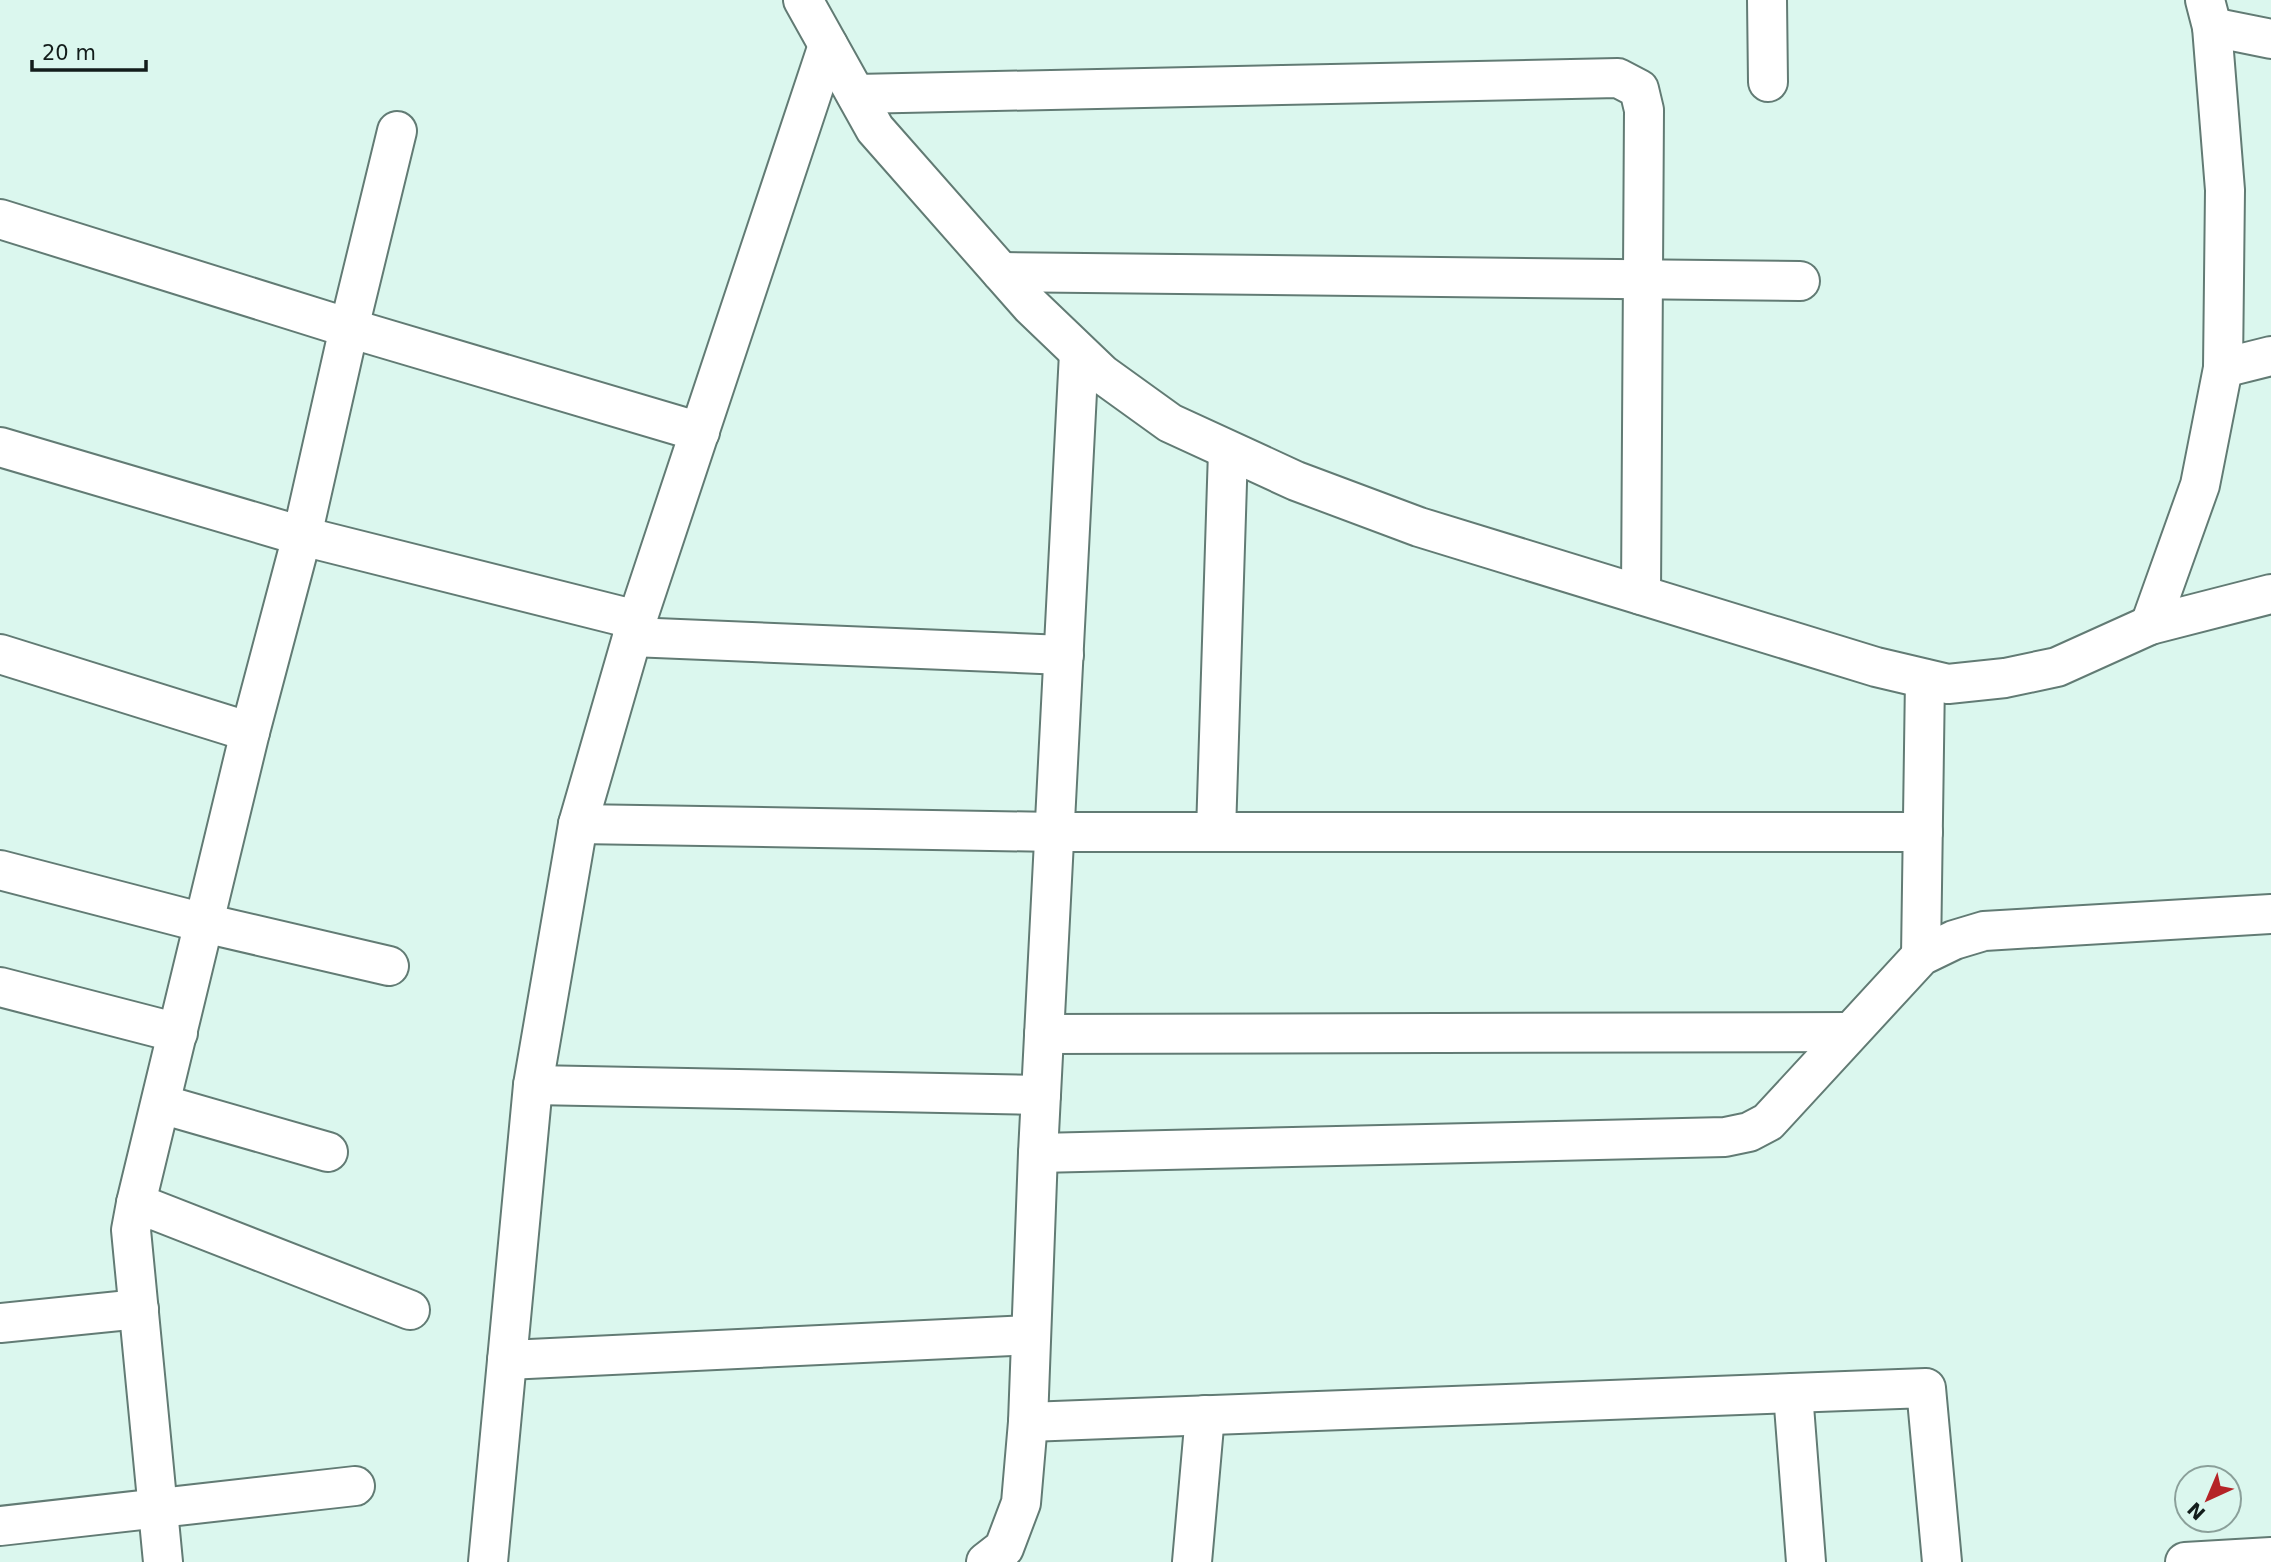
<svg xmlns="http://www.w3.org/2000/svg" width="2271" height="1562" viewBox="0 0 2271 1562" font-family="'DejaVu Sans',sans-serif">
	<rect width="100%" height="100%" fill="#dbf7ee"/>
	<g fill="none" stroke-linecap="round" stroke-linejoin="round">
		<defs>
			<g id="minor">
				<path d="M 803,0 L 875,129 L 1031,306 L 1102,374 L 1170,423 L 1296,481 L 1419,527 L 1876,667 L 1948,684 L 2005,678 L 2057,667 L 2150,625 L 2271,594"/>
				<path d="M 1767,0 L 1768,82"/>
				<path d="M 2212,27 L 2271,39"/>
				<path d="M 856,94 L 1618,78 L 1639,89 L 1644,110 L 1641,595"/>
				<path d="M 0,219 L 349,328 L 700,432"/>
				<path d="M 1001,272 L 1800,281"/>
				<path d="M 2223,368 L 2271,356"/>
				<path d="M 0,447 L 302,536 L 637,620"/>
				<path d="M 2150,625 L 2200,485 L 2223,368 L 2225,190 L 2212,27 L 2205,0"/>
				<path d="M 632,637 L 1064,655"/>
				<path d="M 0,654 L 250,732"/>
				<path d="M 578,824 L 1055,832 L 1923,832"/>
				<path d="M 1216,832 L 1228,451"/>
				<path d="M 0,870 L 204,923 L 389,966"/>
				<path d="M 1921,956 L 1925,679"/>
				<path d="M 0,987 L 178,1033"/>
				<path d="M 1044,1034 L 1850,1032"/>
				<path d="M 533,1085 L 1041,1095"/>
				<path d="M 161,1104 L 328,1152"/>
				<path d="M 1038,1153 L 1725,1137 L 1749,1132 L 1768,1122 L 1921,956 L 1954,940 L 1984,931 L 2271,914"/>
				<path d="M 136,1203 L 410,1310"/>
				<path d="M 0,1323 L 139,1309"/>
				<path d="M 507,1360 L 1031,1335"/>
				<path d="M 1793,1393 L 1806,1562"/>
				<path d="M 1028,1422 L 1926,1388 L 1942,1562"/>
				<path d="M 0,1526 L 355,1486"/>
				<path d="M 163,1562 L 131,1230 L 136,1203 L 250,732 L 302,536 L 349,328 L 397,131"/>
				<path d="M 488,1562 L 533,1085 L 578,824 L 637,620 L 828,45"/>
				<path d="M 986,1562 L 1004,1548 L 1021,1503 L 1028,1422 L 1038,1153 L 1079,353"/>
				<path d="M 1192,1562 L 1205,1415"/>
				<path d="M 2185,1562 L 2271,1557"/>
			</g>
		</defs>
		<!-- minor casing -->
		<use href="#minor" stroke="#627b74" stroke-width="42"/>
		<!-- minor -->
		<use href="#minor" stroke="#fff" stroke-width="38"/>
	</g>
	<!-- north arrow -->
	<g transform="translate(2208 1499) rotate(224)"><circle r="33" fill="#dbf7ee" stroke="#8ba09a" stroke-width="2"/>
	<path d="M0-5L12 26L0 18L-12 26Z" fill="#b52427"/>
	<text y="-10" font-size="19" font-weight="bold" text-anchor="middle" fill="#131d1b">N</text>
	</g>
	<!-- scale -->
	<path d="M32 60v10h114v-10" fill="none" stroke="#131d1b" stroke-width="3.5"/>
	<text x="42" y="60" font-size="21" fill="#131d1b" stroke="#dbf7ee" stroke-width="5" paint-order="stroke">20 m</text>
</svg>
